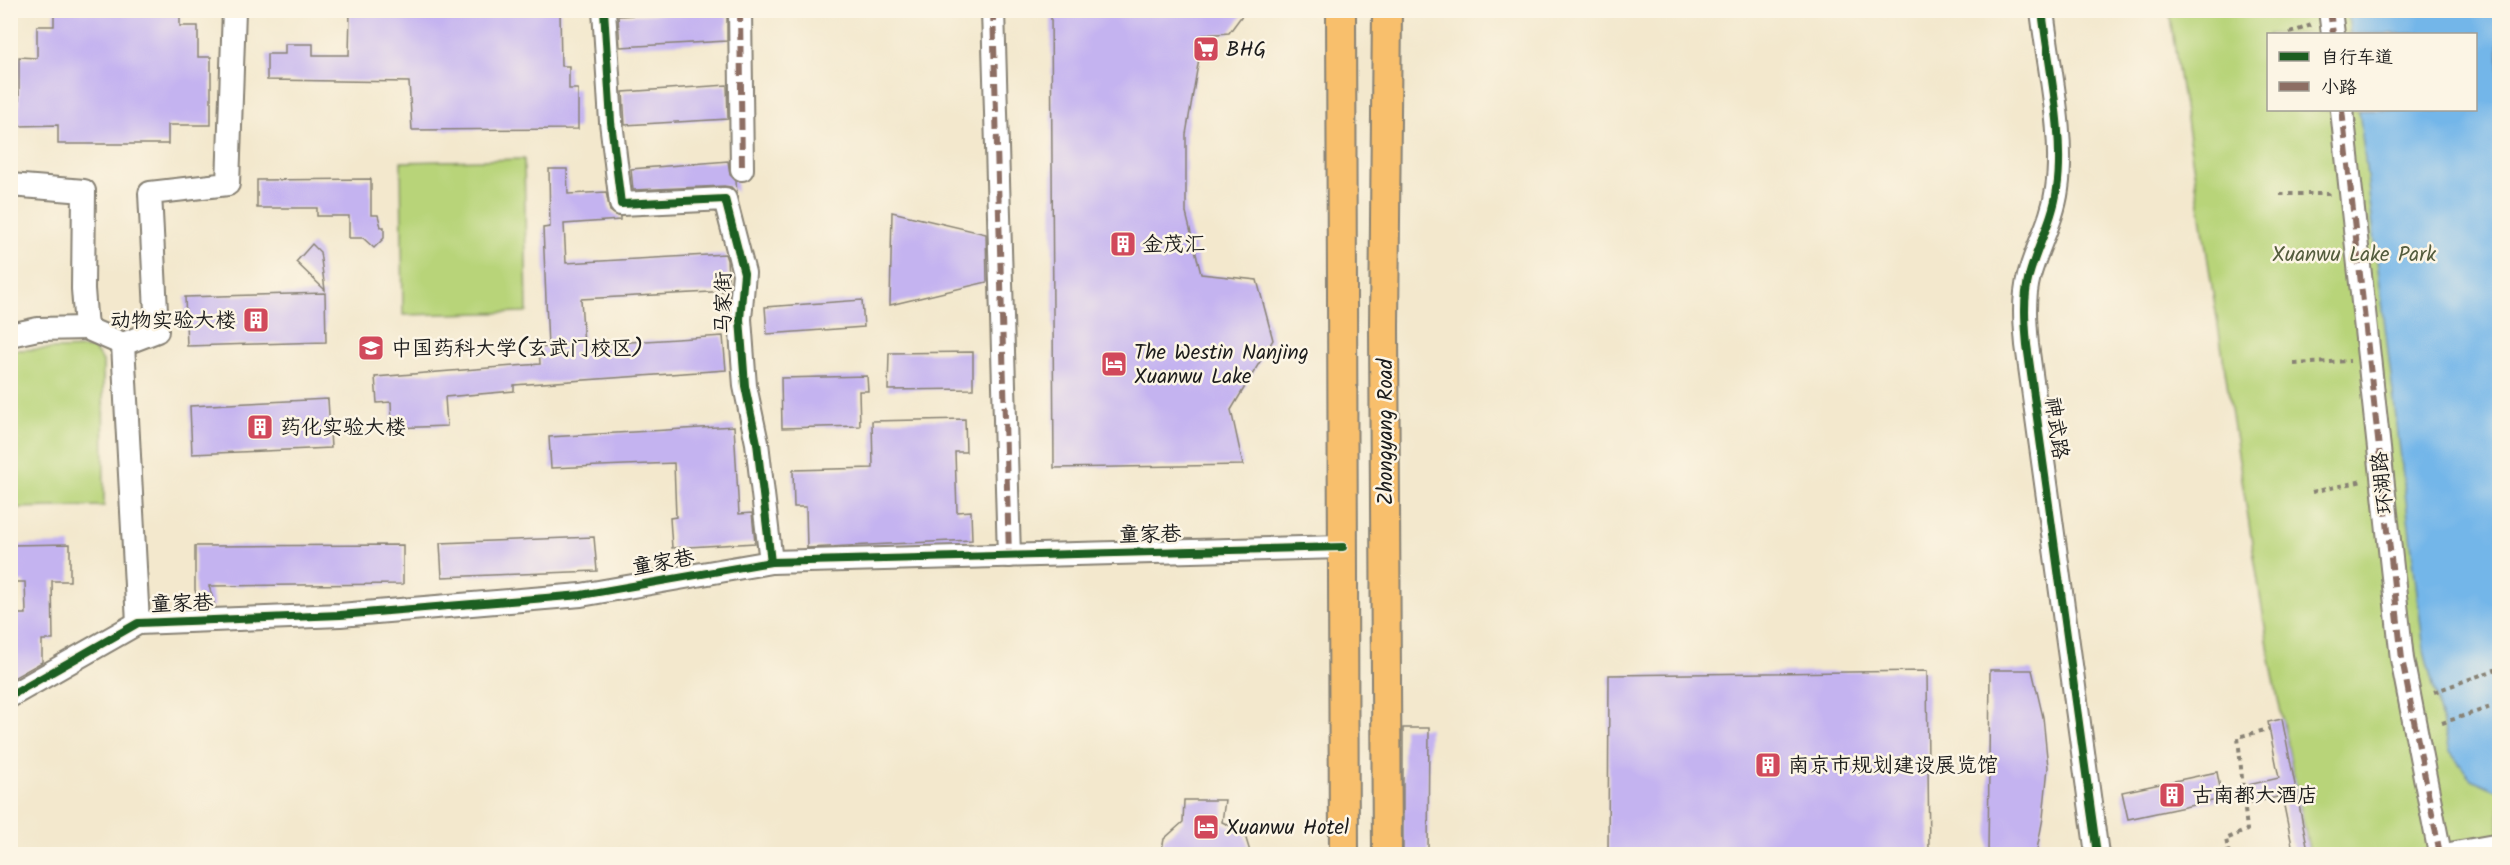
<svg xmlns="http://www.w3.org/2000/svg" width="2510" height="865" viewBox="0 0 2510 865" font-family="Kalam,'LXGW WenKai TC',sans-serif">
	<rect width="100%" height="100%" fill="#fcf5e5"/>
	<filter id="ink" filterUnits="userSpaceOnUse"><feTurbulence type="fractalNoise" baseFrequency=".0167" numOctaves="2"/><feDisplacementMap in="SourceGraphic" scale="12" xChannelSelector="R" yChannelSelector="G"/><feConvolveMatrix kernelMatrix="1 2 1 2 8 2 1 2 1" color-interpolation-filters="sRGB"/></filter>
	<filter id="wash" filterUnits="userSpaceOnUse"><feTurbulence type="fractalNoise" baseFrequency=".008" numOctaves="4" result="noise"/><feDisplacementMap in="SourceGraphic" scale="24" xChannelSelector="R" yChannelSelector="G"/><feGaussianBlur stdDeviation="1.35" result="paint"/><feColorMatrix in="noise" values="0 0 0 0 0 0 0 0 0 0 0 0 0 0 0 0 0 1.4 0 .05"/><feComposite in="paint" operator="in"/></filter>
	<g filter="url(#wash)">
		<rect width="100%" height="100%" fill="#f3e8cd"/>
		<!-- green -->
		<g fill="#b8d479" stroke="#6a784a" stroke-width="1.5" fill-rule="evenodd">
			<path d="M 2169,11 L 2499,11 L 2499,854 L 2310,854 L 2271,665 ZM 2268,34 L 2476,34 L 2476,110 L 2268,110 Z"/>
			<path d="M 524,159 L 527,312 L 403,315 L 401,162 Z"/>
			<path d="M 93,348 L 103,361 L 104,506 L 11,508 L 11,350 Z"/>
		</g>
		<!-- water -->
		<path fill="#73b6e9" stroke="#486982" stroke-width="1.5" d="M 2348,11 L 2499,11 L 2499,791 L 2471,779 L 2450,752 L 2424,651 L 2359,110 L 2476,110 L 2476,34 L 2350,34 Z"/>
		<g id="blocks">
			<!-- building -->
			<g fill="#c4b3f0">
				<path d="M 54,10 L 180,10 L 180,26 L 198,26 L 198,57 L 211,57 L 211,125 L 168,125 L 168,144 L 58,144 L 58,125 L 19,126 L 19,57 L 37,58 L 37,26 L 54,26 Z"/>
				<path d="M 350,10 L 388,10 L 388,14 L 450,13 L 450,10 L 560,10 L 561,66 L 569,66 L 569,89 L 578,89 L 578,129 L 412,130 L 409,82 L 267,80 L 267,54 L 285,54 L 285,44 L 313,44 L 313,55 L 349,55 Z"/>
				<path d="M 727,10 L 727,41 L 620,47 L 618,16 Z"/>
				<path d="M 1051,10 L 1246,10 L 1229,33 L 1203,35 L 1186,134 L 1186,213 L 1201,274 L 1257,280 L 1273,340 L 1231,410 L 1243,465 L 1054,468 Z"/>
				<path d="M 727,85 L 728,119 L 625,125 L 623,92 Z"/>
				<path d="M 728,161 L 730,175 L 736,181 L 737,193 L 731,187 L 724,186 L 633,190 L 631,169 Z"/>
				<path d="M 549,169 L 567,169 L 568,194 L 606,192 L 610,211 L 620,217 L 620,220 L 564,224 L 566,263 L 725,254 L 727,260 L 729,291 L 581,299 L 584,345 L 723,336 L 726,370 L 514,385 L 514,391 L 445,397 L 447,426 L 392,428 L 391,402 L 377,403 L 375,377 L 540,364 L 539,348 L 548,347 L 543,228 L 550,227 Z"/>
				<path d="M 371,179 L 371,215 L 378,215 L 381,227 L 384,227 L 384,238 L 374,248 L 363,238 L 349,238 L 349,216 L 317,216 L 317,208 L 257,208 L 257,180 Z"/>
				<path d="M 892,212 L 986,234 L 987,282 L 890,305 Z"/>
				<path d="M 312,244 L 320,252 L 325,290 L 296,262 Z"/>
				<path d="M 325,293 L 326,342 L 187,346 L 185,297 Z"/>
				<path d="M 862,300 L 864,327 L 767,334 L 765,307 Z"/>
				<path d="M 973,352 L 973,389 L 888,390 L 889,353 Z"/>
				<path d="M 867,376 L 868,391 L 859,391 L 860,426 L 782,428 L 781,378 Z"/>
				<path d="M 328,399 L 331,448 L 192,454 L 190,406 Z"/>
				<path d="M 965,419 L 966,452 L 955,452 L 957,512 L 971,511 L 972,540 L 807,548 L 806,507 L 794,507 L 793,470 L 873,468 L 872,421 Z"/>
				<path d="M 734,426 L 739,514 L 752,513 L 755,543 L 672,548 L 670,518 L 676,517 L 674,463 L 551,468 L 549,437 Z"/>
				<path d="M 594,537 L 597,571 L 442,577 L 440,543 Z"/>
				<path d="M 70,544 L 70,581 L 52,581 L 53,640 L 42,640 L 42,662 L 10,680 L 10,614 L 26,614 L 25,582 L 10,582 L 10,545 Z"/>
				<path d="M 403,545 L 403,584 L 209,586 L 215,606 L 200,607 L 195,590 L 195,546 Z"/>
				<path d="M 1990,670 L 2032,670 L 2043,717 L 2048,767 L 2043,818 L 2036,855 L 1988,855 Z"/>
				<path d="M 1927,671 L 1929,855 L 1608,855 L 1609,675 Z"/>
				<path d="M 2282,719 L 2309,855 L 2294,855 L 2282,796 L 2251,803 L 2248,785 L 2279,778 L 2268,722 Z"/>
				<path d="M 1403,728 L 1429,728 L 1428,855 L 1403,855 Z"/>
				<path d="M 2217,772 L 2222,799 L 2128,819 L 2122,792 Z"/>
				<path d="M 1184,800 L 1225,800 L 1222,822 L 1244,832 L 1251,855 L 1161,855 L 1164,839 L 1183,822 Z"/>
			</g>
		</g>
	</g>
	<g filter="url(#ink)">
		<use href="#blocks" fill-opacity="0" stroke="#888274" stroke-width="1.5"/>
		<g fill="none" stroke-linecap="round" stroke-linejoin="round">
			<defs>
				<g id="minor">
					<path d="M 604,10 L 611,122 L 621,204 L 725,199 L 744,273 L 740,319 L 745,386 L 757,443 L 771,562"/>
					<path d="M 740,10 L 742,169"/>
					<path d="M 993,10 L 1009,556"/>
					<path d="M 2042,10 C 2048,65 2065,135 2057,189 C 2053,220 2037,246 2029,276 C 2023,299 2025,322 2027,345 L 2097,854"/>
					<path d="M 2330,10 L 2333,34"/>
					<path d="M 2342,110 L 2402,659 L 2440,854"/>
					<path d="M 10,185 L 84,191 L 83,289 L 86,328 L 123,344 L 138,623"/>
					<path d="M 10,335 L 38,329 L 86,328"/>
					<path d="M 123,344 L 157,331 L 150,193 L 228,184 L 234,10"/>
					<path d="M 10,696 L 138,623 L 340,615 L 581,595 L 771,562 L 1343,547"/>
					<path d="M 2450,854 L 2500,845"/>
				</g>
				<g id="major">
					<path d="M 1341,10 L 1344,854"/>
					<path d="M 1387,854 L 1384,327 L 1387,10"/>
				</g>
			</defs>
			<!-- minor casing -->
			<use href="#minor" stroke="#888274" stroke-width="26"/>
			<!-- major casing -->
			<use href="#major" stroke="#888274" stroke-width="32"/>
			<!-- path -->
			<g stroke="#888274" stroke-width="4" stroke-dasharray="4.5 4.5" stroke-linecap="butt">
				<path d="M 2290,33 L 2314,24"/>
				<path d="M 2280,194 L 2332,194"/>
				<path d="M 2294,364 L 2350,361"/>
				<path d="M 2312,492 L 2363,481"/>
				<path d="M 2434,692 L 2500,668"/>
				<path d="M 2442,723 L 2500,704"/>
				<path d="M 2229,854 L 2226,839 L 2247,830 L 2238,737 L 2269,729"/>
			</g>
			<!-- minor -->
			<use href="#minor" stroke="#fff" stroke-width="22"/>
			<!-- major -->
			<use href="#major" stroke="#f8bf6c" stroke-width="28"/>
			<!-- quiet -->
			<g stroke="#8d6e63" stroke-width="6" stroke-dasharray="12 6" stroke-linecap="butt">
				<path d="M 740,10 L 742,169"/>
				<path d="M 993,10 L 1009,556"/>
				<path d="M 2330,10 L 2333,34"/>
				<path d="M 2342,110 L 2402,659 L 2440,854"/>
			</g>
			<defs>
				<g id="cycleway">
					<path d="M 604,10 L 611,122 L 621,204 L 725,199 L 744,273 L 740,319 L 745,386 L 757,443 L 771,562"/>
					<path d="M 2042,10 C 2048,65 2065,135 2057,189 C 2053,220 2037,246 2029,276 C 2023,299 2025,322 2027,345 L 2097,854"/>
					<path d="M 10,696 L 138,623 L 340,615 L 581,595 L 771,562 L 1343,547"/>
				</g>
			</defs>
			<!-- cycleway casing -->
			<use href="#cycleway" stroke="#fcf5e5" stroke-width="11"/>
			<!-- cycleway -->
			<use href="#cycleway" stroke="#1b5e20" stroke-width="8"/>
		</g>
	</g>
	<!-- icons -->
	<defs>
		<symbol id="supermarket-square" viewBox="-11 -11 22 22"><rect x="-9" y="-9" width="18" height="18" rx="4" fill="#d1495b" stroke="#fcf5e5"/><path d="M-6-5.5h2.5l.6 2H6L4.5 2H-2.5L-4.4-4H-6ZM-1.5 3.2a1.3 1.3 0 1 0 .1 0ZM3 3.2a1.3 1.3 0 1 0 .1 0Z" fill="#fff"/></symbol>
		<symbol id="building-square" viewBox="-11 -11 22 22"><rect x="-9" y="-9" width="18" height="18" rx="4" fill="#d1495b" stroke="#fcf5e5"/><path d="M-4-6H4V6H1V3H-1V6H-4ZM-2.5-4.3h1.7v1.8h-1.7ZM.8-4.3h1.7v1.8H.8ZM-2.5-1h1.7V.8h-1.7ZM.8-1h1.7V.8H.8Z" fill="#fff"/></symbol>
		<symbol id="university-square" viewBox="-11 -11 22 22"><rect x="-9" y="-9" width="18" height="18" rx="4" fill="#d1495b" stroke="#fcf5e5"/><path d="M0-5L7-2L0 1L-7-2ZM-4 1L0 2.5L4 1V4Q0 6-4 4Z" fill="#fff"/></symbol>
		<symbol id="hotel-square" viewBox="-11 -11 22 22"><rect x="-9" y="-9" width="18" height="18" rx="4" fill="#d1495b" stroke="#fcf5e5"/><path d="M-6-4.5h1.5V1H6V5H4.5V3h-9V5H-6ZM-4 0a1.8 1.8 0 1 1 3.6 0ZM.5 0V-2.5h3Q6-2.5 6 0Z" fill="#fff"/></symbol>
	</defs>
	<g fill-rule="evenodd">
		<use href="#supermarket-square" x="1191" y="34" width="30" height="30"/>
		<use href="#building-square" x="1108" y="229" width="30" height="30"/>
		<use href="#building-square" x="241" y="305" width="30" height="30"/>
		<use href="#university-square" x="356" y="333" width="30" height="30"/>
		<use href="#hotel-square" x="1099" y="349" width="30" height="30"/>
		<use href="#building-square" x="245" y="412" width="30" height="30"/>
		<use href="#building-square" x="1753" y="750" width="30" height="30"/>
		<use href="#building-square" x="2157" y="780" width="30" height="30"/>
		<use href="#hotel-square" x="1191" y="812" width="30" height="30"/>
	</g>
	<g text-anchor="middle" stroke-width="5" stroke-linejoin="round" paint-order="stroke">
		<!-- poi labels -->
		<g font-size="21" fill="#1c1c1c" stroke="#fcf5e5" text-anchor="start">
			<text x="1226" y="56">BHG</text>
			<text x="1142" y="251">金茂汇</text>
			<text x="236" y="327" text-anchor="end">动物实验大楼</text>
			<text x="391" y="355">中国药科大学(玄武门校区)</text>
			<text x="1134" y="359">The Westin Nanjing<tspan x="1134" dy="24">Xuanwu Lake</tspan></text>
			<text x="280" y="434">药化实验大楼</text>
			<text x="1788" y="772">南京市规划建设展览馆</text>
			<text x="2192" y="802">古南都大酒店</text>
			<text x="1226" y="834">Xuanwu Hotel</text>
		</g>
		<!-- park labels -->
		<g font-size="21" fill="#535c3d" stroke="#fcf5e5">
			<text x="2354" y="261">Xuanwu Lake Park</text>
		</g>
		<!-- street labels -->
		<g font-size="21" fill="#1c1c1c" stroke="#fcf5e5">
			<text transform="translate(723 303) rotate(-90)" y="7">马家街</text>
			<text transform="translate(2057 428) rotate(82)" y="7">神武路</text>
			<text transform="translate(1385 432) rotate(-90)" y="7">Zhongyang Road</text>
			<text transform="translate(2382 483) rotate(-96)" y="7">环湖路</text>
			<text transform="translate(1150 534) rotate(-1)" y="7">童家巷</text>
			<text transform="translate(663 562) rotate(-10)" y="7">童家巷</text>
			<text transform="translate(182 603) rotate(-2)" y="7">童家巷</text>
		</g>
	</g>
	<!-- margin -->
	<rect width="2510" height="865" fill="none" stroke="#fcf5e5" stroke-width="36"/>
	<!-- legend -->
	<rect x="2267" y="33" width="210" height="78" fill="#fcf5e5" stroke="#a29e95" stroke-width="1.5"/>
	<rect x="2279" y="52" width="30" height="9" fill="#1b5e20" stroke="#a29e95" stroke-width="1.5"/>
	<text x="2321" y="63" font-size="18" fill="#1c1c1c">自行车道</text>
	<rect x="2279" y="82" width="30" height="9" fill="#8d6e63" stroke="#a29e95" stroke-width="1.5"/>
	<text x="2321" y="93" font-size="18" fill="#1c1c1c">小路</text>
</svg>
